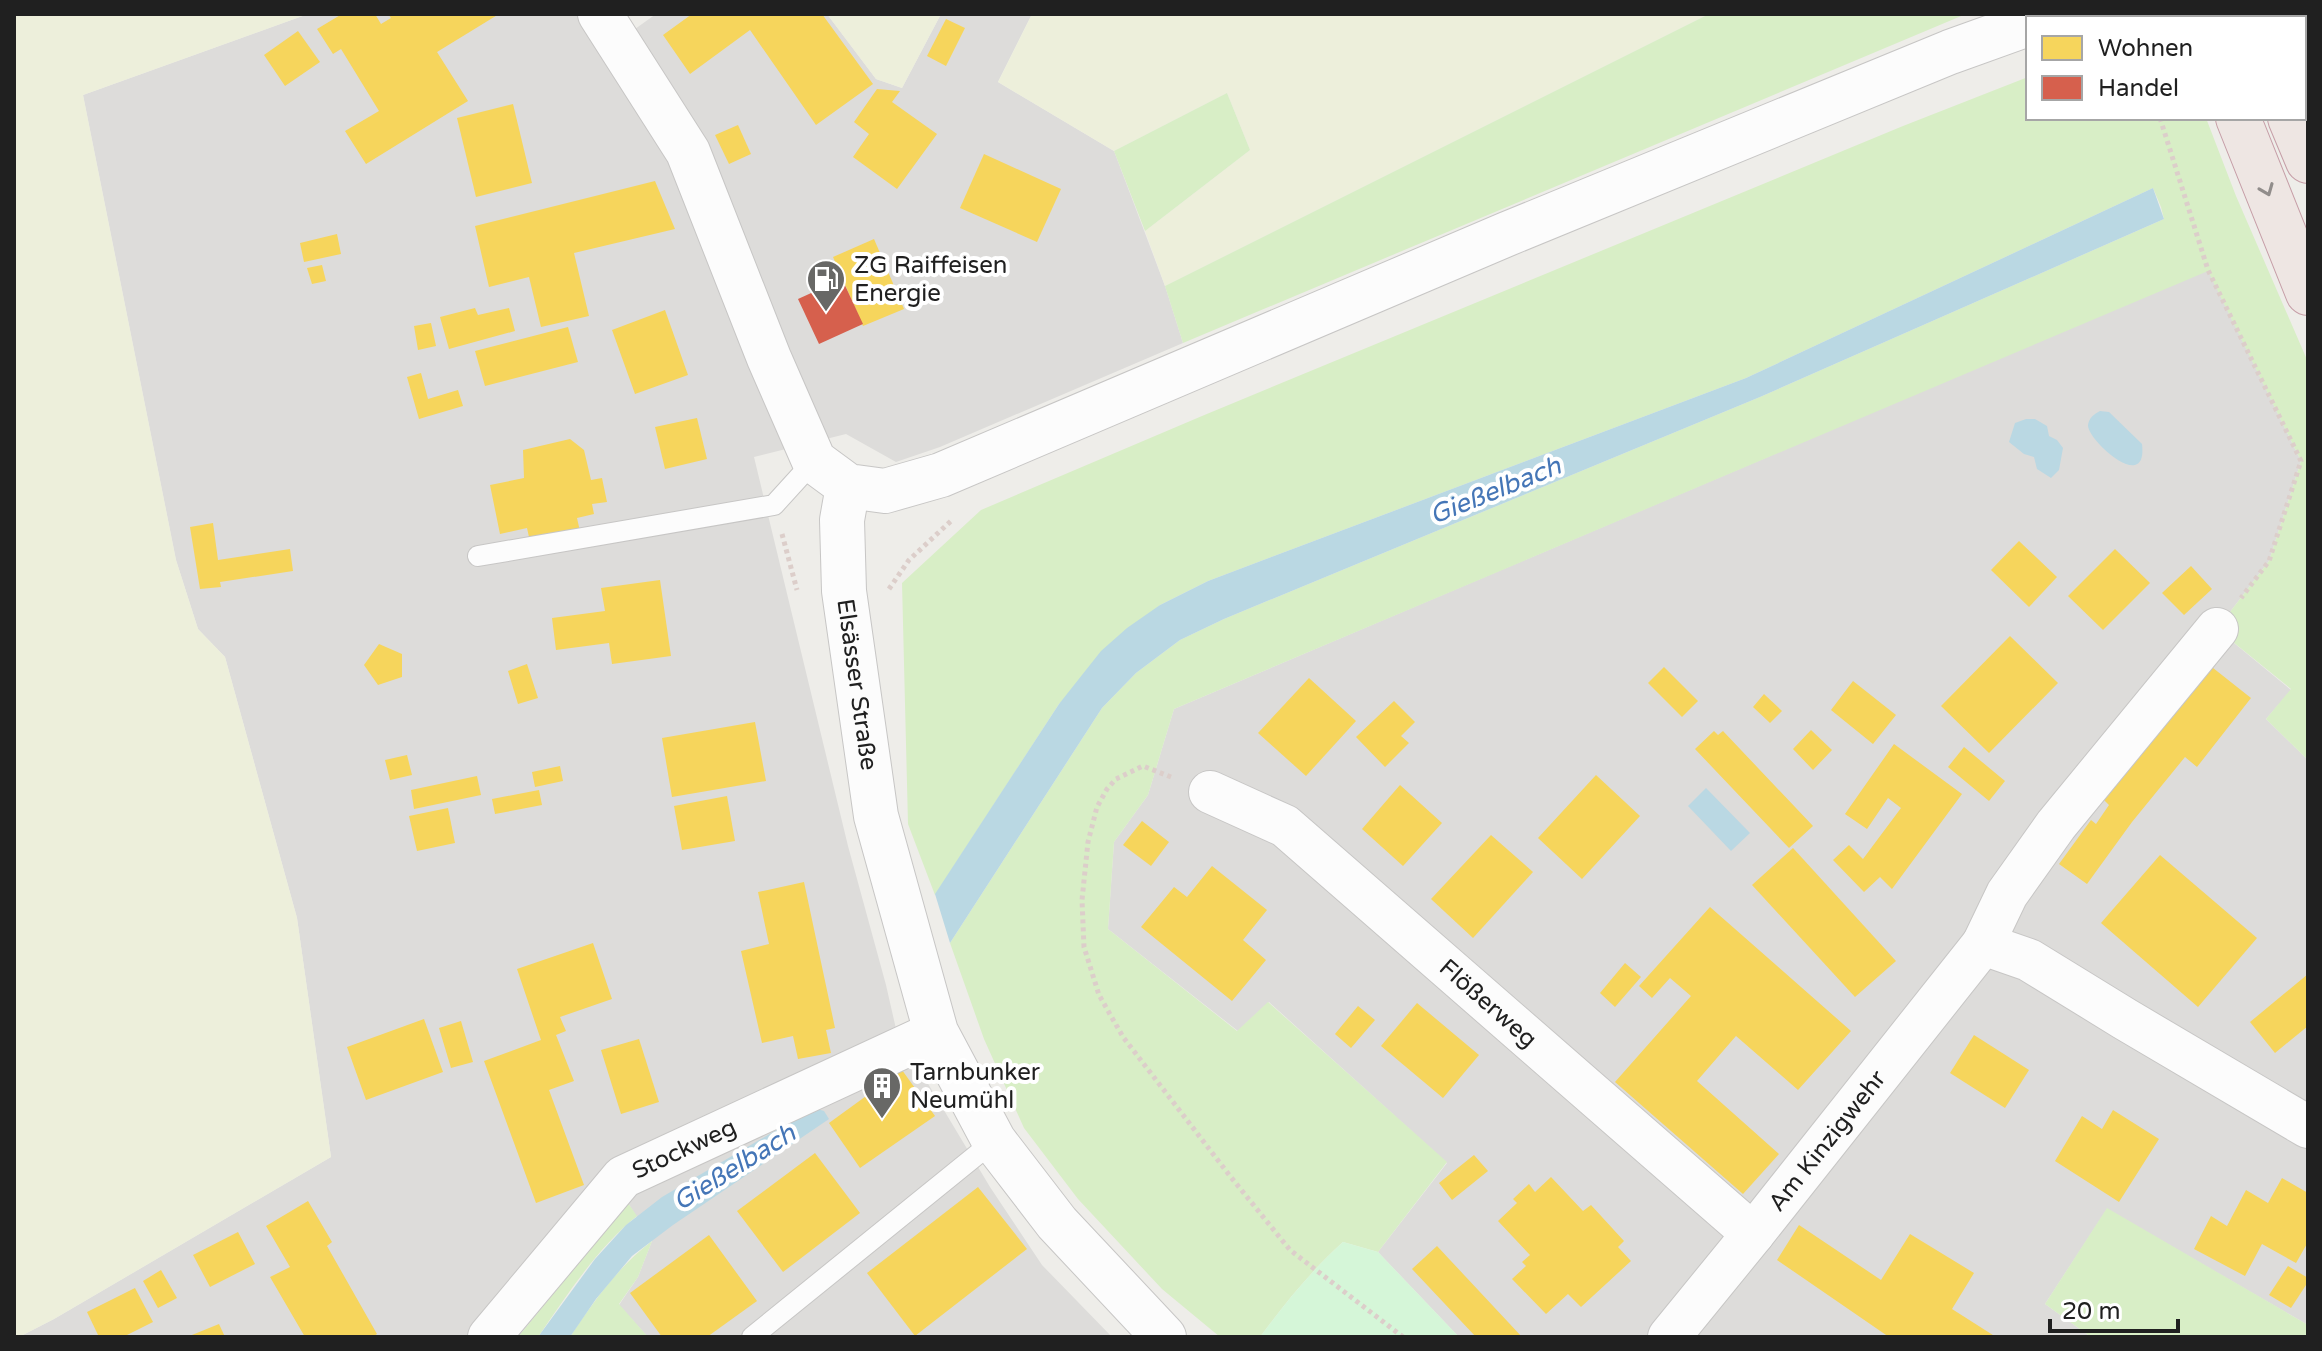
<svg xmlns="http://www.w3.org/2000/svg" width="2322" height="1351" viewBox="0 0 2322 1351" font-family="'Varela Round',sans-serif">
	<rect width="100%" height="100%" fill="#eeede9"/>
	<!-- residential -->
	<g fill="#dddcda">
		<path d="M 308,14 L 625,14 L 635,29 L 656,14 L 827,14 L 876,79 L 902,88 L 941,14 L 1032,14 L 998,82 L 1114,151 L 1165,286 L 1183,343 L 940,447 L 896,462 L 846,434 L 754,457 L 848,846 L 886,985 L 904,1064 L 918,1067 L 990,1187 L 1042,1265 L 1112,1337 L 648,1337 L 619,1305 L 638,1277 L 652,1241 L 628,1203 L 518,1337 L 19,1337 L 54,1319 L 331,1157 L 297,918 L 225,657 L 198,629 L 176,560 L 83,95 Z"/>
		<path d="M 2208,270 L 2301,461 L 2269,561 L 2217,629 L 2291,690 L 2266,719 L 2308,760 L 2308,1325 L 2107,1209 L 2045,1304 L 2091,1337 L 1459,1337 L 1378,1252 L 1447,1163 L 1269,1002 L 1238,1031 L 1108,929 L 1114,842 L 1148,795 L 1174,709 Z"/>
	</g>
	<!-- farmland -->
	<g fill="#edefdb">
		<path d="M 14,14 L 308,14 L 83,95 L 176,560 L 198,629 L 225,657 L 297,918 L 331,1157 L 54,1319 L 19,1337 L 14,1337 Z"/>
		<path d="M 827,14 L 941,14 L 902,88 L 876,79 Z"/>
		<path d="M 1032,14 L 1709,14 L 1165,286 L 1145,231 L 1250,150 L 1227,93 L 1114,151 L 998,82 Z"/>
	</g>
	<!-- grass -->
	<g fill="#d8eec6">
		<path d="M 1709,14 L 1966,14 L 1183,343 L 1165,286 Z"/>
		<path d="M 2028,77 L 2028,118 L 2206,118 L 2236,196 L 2308,362 L 2308,760 L 2266,719 L 2291,689 L 2217,629 L 2269,561 L 2301,461 L 2208,271 L 1174,709 L 1148,795 L 1114,842 L 1108,929 L 1237,1031 L 1268,1002 L 1447,1162 L 1378,1252 L 1343,1242 C 1311,1271 1286,1302 1260,1337 L 1220,1337 L 1162,1289 L 1078,1199 L 1024,1128 L 984,1039 L 950,943 L 1102,708 L 1136,673 L 1180,640 L 1224,619 L 1760,397 L 2164,219 L 2161,207 L 2153,188 L 1746,378 L 1208,581 L 1160,605 L 1059,704 L 935,895 L 908,824 L 902,583 L 981,510 L 1202,416 L 1903,126 Z"/>
		<path d="M 1227,93 L 1250,150 L 1145,231 L 1114,151 Z"/>
		<path d="M 628,1203 L 637,1216 C 597,1248 567,1295 538,1337 L 518,1337 Z"/>
		<path d="M 2107,1208 L 2308,1325 L 2308,1337 L 2091,1337 L 2045,1304 Z"/>
		<path d="M 652,1241 L 638,1277 L 619,1304 L 648,1337 L 570,1337 C 594,1301 618,1267 652,1241 Z"/>
	</g>
	<!-- park -->
	<path fill="#d5f6d8" d="M 1343,1242 L 1378,1252 L 1459,1337 L 1260,1337 C 1286,1302 1311,1271 1343,1242 Z"/>
	<!-- water -->
	<g fill="#bad8e3">
		<path d="M 2153,188 L 2164,219 L 1760,397 L 1224,619 L 1180,640 L 1136,673 L 1102,708 L 950,943 L 935,894 L 1059,704 L 1101,651 L 1127,628 L 1160,605 L 1208,581 L 1746,378 Z"/>
		<path d="M 2100,411 L 2109,412 L 2142,444 C 2148,495 2087,440 2088,425 C 2089,418 2094,414 2100,411 Z"/>
		<path d="M 2026,419 L 2035,419 L 2047,426 L 2049,436 L 2057,440 L 2063,448 L 2059,470 L 2051,478 L 2037,469 L 2034,457 L 2024,454 L 2009,442 L 2015,423 Z"/>
		<path d="M 1706,788 L 1750,833 L 1731,851 L 1688,806 Z"/>
		<path d="M 814,1108 L 824,1111 L 829,1119 L 673,1225 L 632,1256 L 596,1299 L 570,1337 L 538,1337 L 595,1259 L 626,1225 L 662,1197 Z"/>
	</g>
	<!-- pier -->
	<path fill="#dddddb" d="M 2069,14 L 2192,14 L 2178,18 L 2071,18 Z"/>
	<!-- homes -->
	<g fill="#f6d55c">
		<path d="M 342,14 L 375,14 L 381,24 L 391,18 L 388,14 L 499,14 L 437,52 L 468,101 L 366,164 L 345,131 L 379,111 L 341,49 L 333,54 L 317,29 Z"/>
		<path d="M 692,14 L 808,14 L 809,16 L 822,14 L 873,84 L 816,125 L 750,30 L 690,74 L 663,35 Z"/>
		<path d="M 946,19 L 965,28 L 946,66 L 927,56 Z"/>
		<path d="M 298,31 L 320,62 L 285,86 L 264,55 Z"/>
		<path d="M 877,89 L 900,91 L 892,102 L 937,134 L 897,189 L 853,157 L 869,134 L 854,122 Z"/>
		<path d="M 513,104 L 532,183 L 476,197 L 457,118 Z"/>
		<path d="M 738,125 L 751,154 L 729,164 L 715,135 Z"/>
		<path d="M 984,154 L 1061,189 L 1037,242 L 960,208 Z"/>
		<path d="M 655,181 L 675,229 L 574,253 L 589,316 L 541,327 L 529,277 L 489,287 L 475,226 Z"/>
		<path d="M 337,234 L 341,254 L 304,262 L 300,243 Z"/>
		<path d="M 874,239 L 904,309 L 863,326 L 833,257 Z"/>
		<path d="M 322,265 L 326,281 L 312,284 L 307,268 Z"/>
		<path d="M 475,308 L 478,315 L 509,308 L 515,331 L 449,349 L 440,317 Z"/>
		<path d="M 665,310 L 688,375 L 635,394 L 612,330 Z"/>
		<path d="M 431,323 L 436,346 L 418,350 L 414,326 Z"/>
		<path d="M 568,327 L 578,362 L 485,386 L 475,351 Z"/>
		<path d="M 421,373 L 428,399 L 458,390 L 463,406 L 419,419 L 407,377 Z"/>
		<path d="M 697,418 L 707,459 L 665,469 L 655,427 Z"/>
		<path d="M 570,439 L 584,450 L 591,480 L 602,478 L 607,502 L 592,504 L 594,514 L 577,518 L 581,536 L 531,546 L 527,528 L 500,534 L 490,485 L 524,478 L 523,450 Z"/>
		<path d="M 213,523 L 218,560 L 290,549 L 293,571 L 220,582 L 221,587 L 200,589 L 190,527 Z"/>
		<path d="M 2019,541 L 2057,577 L 2029,607 L 1991,570 Z"/>
		<path d="M 2115,549 L 2150,583 L 2103,630 L 2068,596 Z"/>
		<path d="M 2191,566 L 2212,589 L 2184,615 L 2162,593 Z"/>
		<path d="M 660,580 L 671,656 L 612,664 L 609,643 L 556,650 L 552,618 L 605,611 L 601,588 Z"/>
		<path d="M 2010,636 L 2058,683 L 1989,753 L 1941,706 Z"/>
		<path d="M 379,644 L 402,654 L 402,677 L 378,685 L 364,665 Z"/>
		<path d="M 527,664 L 538,698 L 518,704 L 508,671 Z"/>
		<path d="M 2208,664 L 2251,698 L 2197,767 L 2185,757 L 2132,822 L 2087,884 L 2059,864 L 2091,820 L 2096,824 L 2109,805 L 2102,798 Z"/>
		<path d="M 1664,667 L 1698,701 L 1682,717 L 1648,683 Z"/>
		<path d="M 1309,678 L 1356,721 L 1306,776 L 1258,733 Z"/>
		<path d="M 1853,681 L 1896,715 L 1873,744 L 1831,710 Z"/>
		<path d="M 1764,694 L 1782,711 L 1770,723 L 1753,707 Z"/>
		<path d="M 1394,701 L 1415,722 L 1401,736 L 1409,743 L 1385,767 L 1356,737 Z"/>
		<path d="M 755,722 L 766,781 L 672,797 L 662,738 Z"/>
		<path d="M 1811,730 L 1832,750 L 1813,770 L 1793,749 Z"/>
		<path d="M 1714,731 L 1718,735 L 1723,731 L 1813,826 L 1789,848 L 1695,749 Z"/>
		<path d="M 1894,744 L 1962,794 L 1892,889 L 1880,877 L 1864,892 L 1833,860 L 1849,845 L 1863,859 L 1901,808 L 1888,798 L 1867,829 L 1845,814 Z"/>
		<path d="M 1964,747 L 2005,781 L 1989,801 L 1948,767 Z"/>
		<path d="M 407,755 L 412,775 L 390,780 L 385,760 Z"/>
		<path d="M 560,766 L 563,781 L 535,787 L 532,772 Z"/>
		<path d="M 1596,775 L 1640,816 L 1582,879 L 1538,838 Z"/>
		<path d="M 477,776 L 481,795 L 414,809 L 411,790 Z"/>
		<path d="M 1400,785 L 1442,823 L 1403,866 L 1362,829 Z"/>
		<path d="M 539,790 L 542,805 L 495,814 L 492,799 Z"/>
		<path d="M 727,796 L 735,841 L 682,850 L 674,806 Z"/>
		<path d="M 448,808 L 455,843 L 417,851 L 409,816 Z"/>
		<path d="M 1142,821 L 1169,842 L 1151,866 L 1123,845 Z"/>
		<path d="M 1491,835 L 1533,872 L 1473,938 L 1431,899 Z"/>
		<path d="M 1793,848 L 1896,961 L 1855,997 L 1752,885 Z"/>
		<path d="M 2160,855 L 2257,938 L 2198,1007 L 2101,923 Z"/>
		<path d="M 1212,866 L 1267,910 L 1243,940 L 1266,960 L 1232,1001 L 1141,927 L 1174,887 L 1187,897 Z"/>
		<path d="M 804,882 L 835,1028 L 826,1030 L 831,1053 L 798,1059 L 793,1036 L 762,1043 L 741,951 L 769,944 L 758,892 Z"/>
		<path d="M 1710,907 L 1851,1031 L 1798,1090 L 1736,1036 L 1697,1081 L 1779,1154 L 1743,1194 L 1615,1082 L 1691,996 L 1670,978 L 1652,998 L 1639,986 Z"/>
		<path d="M 593,943 L 612,999 L 560,1017 L 566,1031 L 556,1035 L 574,1081 L 549,1090 L 584,1185 L 536,1203 L 484,1061 L 541,1040 L 517,969 Z"/>
		<path d="M 1625,963 L 1641,977 L 1615,1007 L 1600,993 Z"/>
		<path d="M 2308,974 L 2308,1026 L 2275,1053 L 2250,1022 Z"/>
		<path d="M 1417,1003 L 1479,1055 L 1443,1098 L 1381,1046 Z"/>
		<path d="M 1358,1006 L 1375,1020 L 1351,1048 L 1335,1034 Z"/>
		<path d="M 424,1019 L 443,1072 L 366,1100 L 347,1047 Z"/>
		<path d="M 461,1021 L 473,1062 L 451,1068 L 439,1028 Z"/>
		<path d="M 1974,1035 L 2029,1070 L 2005,1108 L 1950,1073 Z"/>
		<path d="M 639,1039 L 659,1102 L 621,1114 L 601,1050 Z"/>
		<path d="M 902,1070 L 935,1116 L 860,1168 L 829,1123 Z"/>
		<path d="M 2113,1110 L 2159,1139 L 2119,1202 L 2055,1161 L 2082,1116 L 2102,1129 Z"/>
		<path d="M 815,1153 L 860,1213 L 783,1272 L 737,1211 Z"/>
		<path d="M 1474,1155 L 1488,1171 L 1452,1200 L 1439,1183 Z"/>
		<path d="M 1551,1177 L 1583,1211 L 1591,1205 L 1624,1241 L 1618,1247 L 1631,1261 L 1581,1307 L 1568,1294 L 1546,1314 L 1512,1279 L 1526,1266 L 1522,1262 L 1530,1255 L 1498,1221 L 1517,1203 L 1513,1199 L 1529,1184 L 1535,1192 Z"/>
		<path d="M 2282,1178 L 2308,1193 L 2308,1242 L 2296,1263 L 2262,1244 L 2245,1276 L 2194,1249 L 2211,1216 L 2227,1226 L 2246,1190 L 2268,1203 Z"/>
		<path d="M 978,1187 L 1027,1249 L 915,1336 L 867,1273 Z"/>
		<path d="M 308,1201 L 332,1242 L 327,1246 L 377,1334 L 372,1337 L 305,1337 L 270,1277 L 290,1267 L 266,1226 Z"/>
		<path d="M 1799,1225 L 1881,1280 L 1910,1234 L 1974,1273 L 1952,1309 L 1996,1337 L 1889,1337 L 1777,1260 Z"/>
		<path d="M 238,1232 L 255,1264 L 210,1287 L 193,1255 Z"/>
		<path d="M 709,1235 L 757,1301 L 707,1337 L 662,1337 L 630,1293 Z"/>
		<path d="M 1437,1246 L 1522,1337 L 1476,1337 L 1412,1269 Z"/>
		<path d="M 2288,1266 L 2308,1278 L 2308,1282 L 2291,1308 L 2269,1295 Z"/>
		<path d="M 161,1270 L 177,1298 L 158,1308 L 143,1281 Z"/>
		<path d="M 135,1288 L 153,1322 L 123,1337 L 99,1337 L 87,1312 Z"/>
		<path d="M 219,1324 L 225,1337 L 187,1337 Z"/>
	</g>
	<!-- shops -->
	<path fill="#d6604d" d="M 842,279 L 863,324 L 819,344 L 798,299 Z"/>
	<g fill="none" stroke-linecap="round" stroke-linejoin="round">
		<defs>
			<g id="service">
				<path d="M 478,556 L 774,505 L 814,461"/>
				<path d="M 752,1337 L 994,1141"/>
			</g>
			<g id="minor">
				<path id="s1" d="M 1210,792 L 1285,826 L 1753,1234"/>
				<path d="M 1983,944 L 2007,894 L 2056,825 L 2217,629"/>
				<path id="s2" d="M 489,1337 L 623,1177 L 936,1032"/>
				<path id="s3" d="M 1669,1337 L 1753,1234 L 1983,944 L 2029,960 L 2125,1019 L 2308,1127"/>
			</g>
			<g id="tertiary">
				<path d="M 600,14 L 688,152 L 769,358 L 814,461 L 848,486 L 885,491 L 941,475 L 1507,234 L 1950,52 L 2028,24"/>
				<path id="s4" d="M 848,486 L 842,520 L 844,591 L 876,816 L 936,1032 L 994,1141 L 1057,1223 L 1164,1337"/>
			</g>
			<g id="trunk">
				<path d="M 2196,14 L 2198,18"/>
				<path d="M 2247,14 L 2249,18"/>
				<path d="M 2238,118 L 2308,293"/>
				<path d="M 2290,118 L 2308,161"/>
			</g>
		</defs>
		<!-- service casing -->
		<use href="#service" stroke="#c7c6c5" stroke-width="22"/>
		<!-- minor casing -->
		<use href="#minor" stroke="#c7c6c5" stroke-width="44"/>
		<!-- tertiary casing -->
		<use href="#tertiary" stroke="#c7c6c5" stroke-width="46"/>
		<!-- trunk casing -->
		<use href="#trunk" stroke="#c69ea7" stroke-width="46"/>
		<!-- path -->
		<g stroke="#dcceca" stroke-width="5" stroke-dasharray="4 4" stroke-linecap="butt">
			<path d="M 2125,14 L 2127,18"/>
			<path d="M 2160,118 L 2208,270 L 2301,461 L 2269,561 L 2241,598"/>
			<path d="M 782,534 L 797,590"/>
			<path d="M 889,589 L 909,560 L 952,520"/>
			<path d="M 1171,777 L 1143,766 L 1116,779 L 1107,789 L 1097,807 L 1088,842 L 1082,900 L 1084,947 L 1099,995 L 1123,1037 L 1230,1176 L 1290,1250 L 1403,1337"/>
		</g>
		<!-- service -->
		<use href="#service" stroke="#fcfcfc" stroke-width="20"/>
		<!-- minor -->
		<use href="#minor" stroke="#fcfcfc" stroke-width="42"/>
		<!-- tertiary -->
		<use href="#tertiary" stroke="#fcfcfc" stroke-width="44"/>
		<!-- trunk -->
		<use href="#trunk" stroke="#eee6e3" stroke-width="44"/>
	</g>
	<!-- one-way arrows -->
	<defs><path id="oneway-chevron" d="M-2-3.5L2.5 0L-2 3.5" fill="none" stroke-width="1.6" stroke-linecap="round" stroke-linejoin="round" transform="scale(2)"/></defs>
	<use stroke="#918d8b" href="#oneway-chevron" transform="translate(2267 190) rotate(68)"/>
	<!-- icons -->
	<defs>
		<symbol id="fuel-pin" viewBox="-11 -11 22 30"><path d="M0 17L-7.5 6A9.5 9.5 0 1 1 7.5 6Z" fill="#686866" stroke="#fff"/><path d="M-5.5-6h7V0h2V4h1.3V-2.5L3-4.5l.8-.8L6-3V5H2.5V1h-1V6h-7ZM-4.2-4.7v3.2H.2V-4.7Z" fill="#fff"/></symbol>
		<symbol id="building-pin" viewBox="-11 -11 22 30"><path d="M0 17L-7.5 6A9.5 9.5 0 1 1 7.5 6Z" fill="#686866" stroke="#fff"/><path d="M-4-6H4V6H1V3H-1V6H-4ZM-2.5-4.3h1.7v1.8h-1.7ZM.8-4.3h1.7v1.8H.8ZM-2.5-1h1.7V.8h-1.7ZM.8-1h1.7V.8H.8Z" fill="#fff"/></symbol>
	</defs>
	<g fill-rule="evenodd">
		<use href="#fuel-pin" x="804" y="257" width="44" height="60"/>
		<use href="#building-pin" x="860" y="1064" width="44" height="60"/>
	</g>
	<g text-anchor="middle" stroke-width="8" stroke-linejoin="round" paint-order="stroke">
		<!-- poi labels -->
		<g font-size="24" fill="#202020" stroke="#fff" text-anchor="start">
			<text x="854" y="273">ZG Raiffeisen<tspan x="854" dy="28">Energie</tspan></text>
			<text x="910" y="1080">Tarnbunker<tspan x="910" dy="28">Neumühl</tspan></text>
		</g>
		<!-- street labels -->
		<g font-size="24" fill="#202020" stroke="#fff">
			<text dy="8" stroke="none"><textPath href="#s4" startOffset="200">Elsässer Straße</textPath></text>
			<text dy="8" stroke="none"><textPath href="#s1" startOffset="352">Flößerweg</textPath></text>
			<text dy="8" stroke="none"><textPath href="#s3" startOffset="252">Am Kinzigwehr</textPath></text>
			<text dy="8" stroke="none"><textPath href="#s2" startOffset="276">Stockweg</textPath></text>
		</g>
		<!-- water labels -->
		<g font-size="26" font-style="italic" fill="#4576b7" stroke="#fff">
			<text transform="translate(1495 490) rotate(-22)" y="9">Gießelbach</text>
			<text transform="translate(734 1167) rotate(-32)" y="9">Gießelbach</text>
		</g>
	</g>
	<!-- border -->
	<rect width="2322" height="1351" fill="none" stroke="#202020" stroke-width="32"/>
	<!-- legend -->
	<rect x="2026" y="16" width="280" height="104" fill="#ffffff" stroke="#a6a6a6" stroke-width="2"/>
	<rect x="2042" y="36" width="40" height="24" fill="#f6d55c" stroke="#a6a6a6" stroke-width="2"/>
	<text x="2098" y="56" font-size="24" fill="#202020">Wohnen</text>
	<rect x="2042" y="76" width="40" height="24" fill="#d6604d" stroke="#a6a6a6" stroke-width="2"/>
	<text x="2098" y="96" font-size="24" fill="#202020">Handel</text>
	<!-- scale -->
	<path d="M2050 1319v12h128v-12" fill="none" stroke="#202020" stroke-width="4"/>
	<text x="2062" y="1319" font-size="24" fill="#202020" stroke="#ffffff" stroke-width="6" paint-order="stroke">20 m</text>
</svg>
